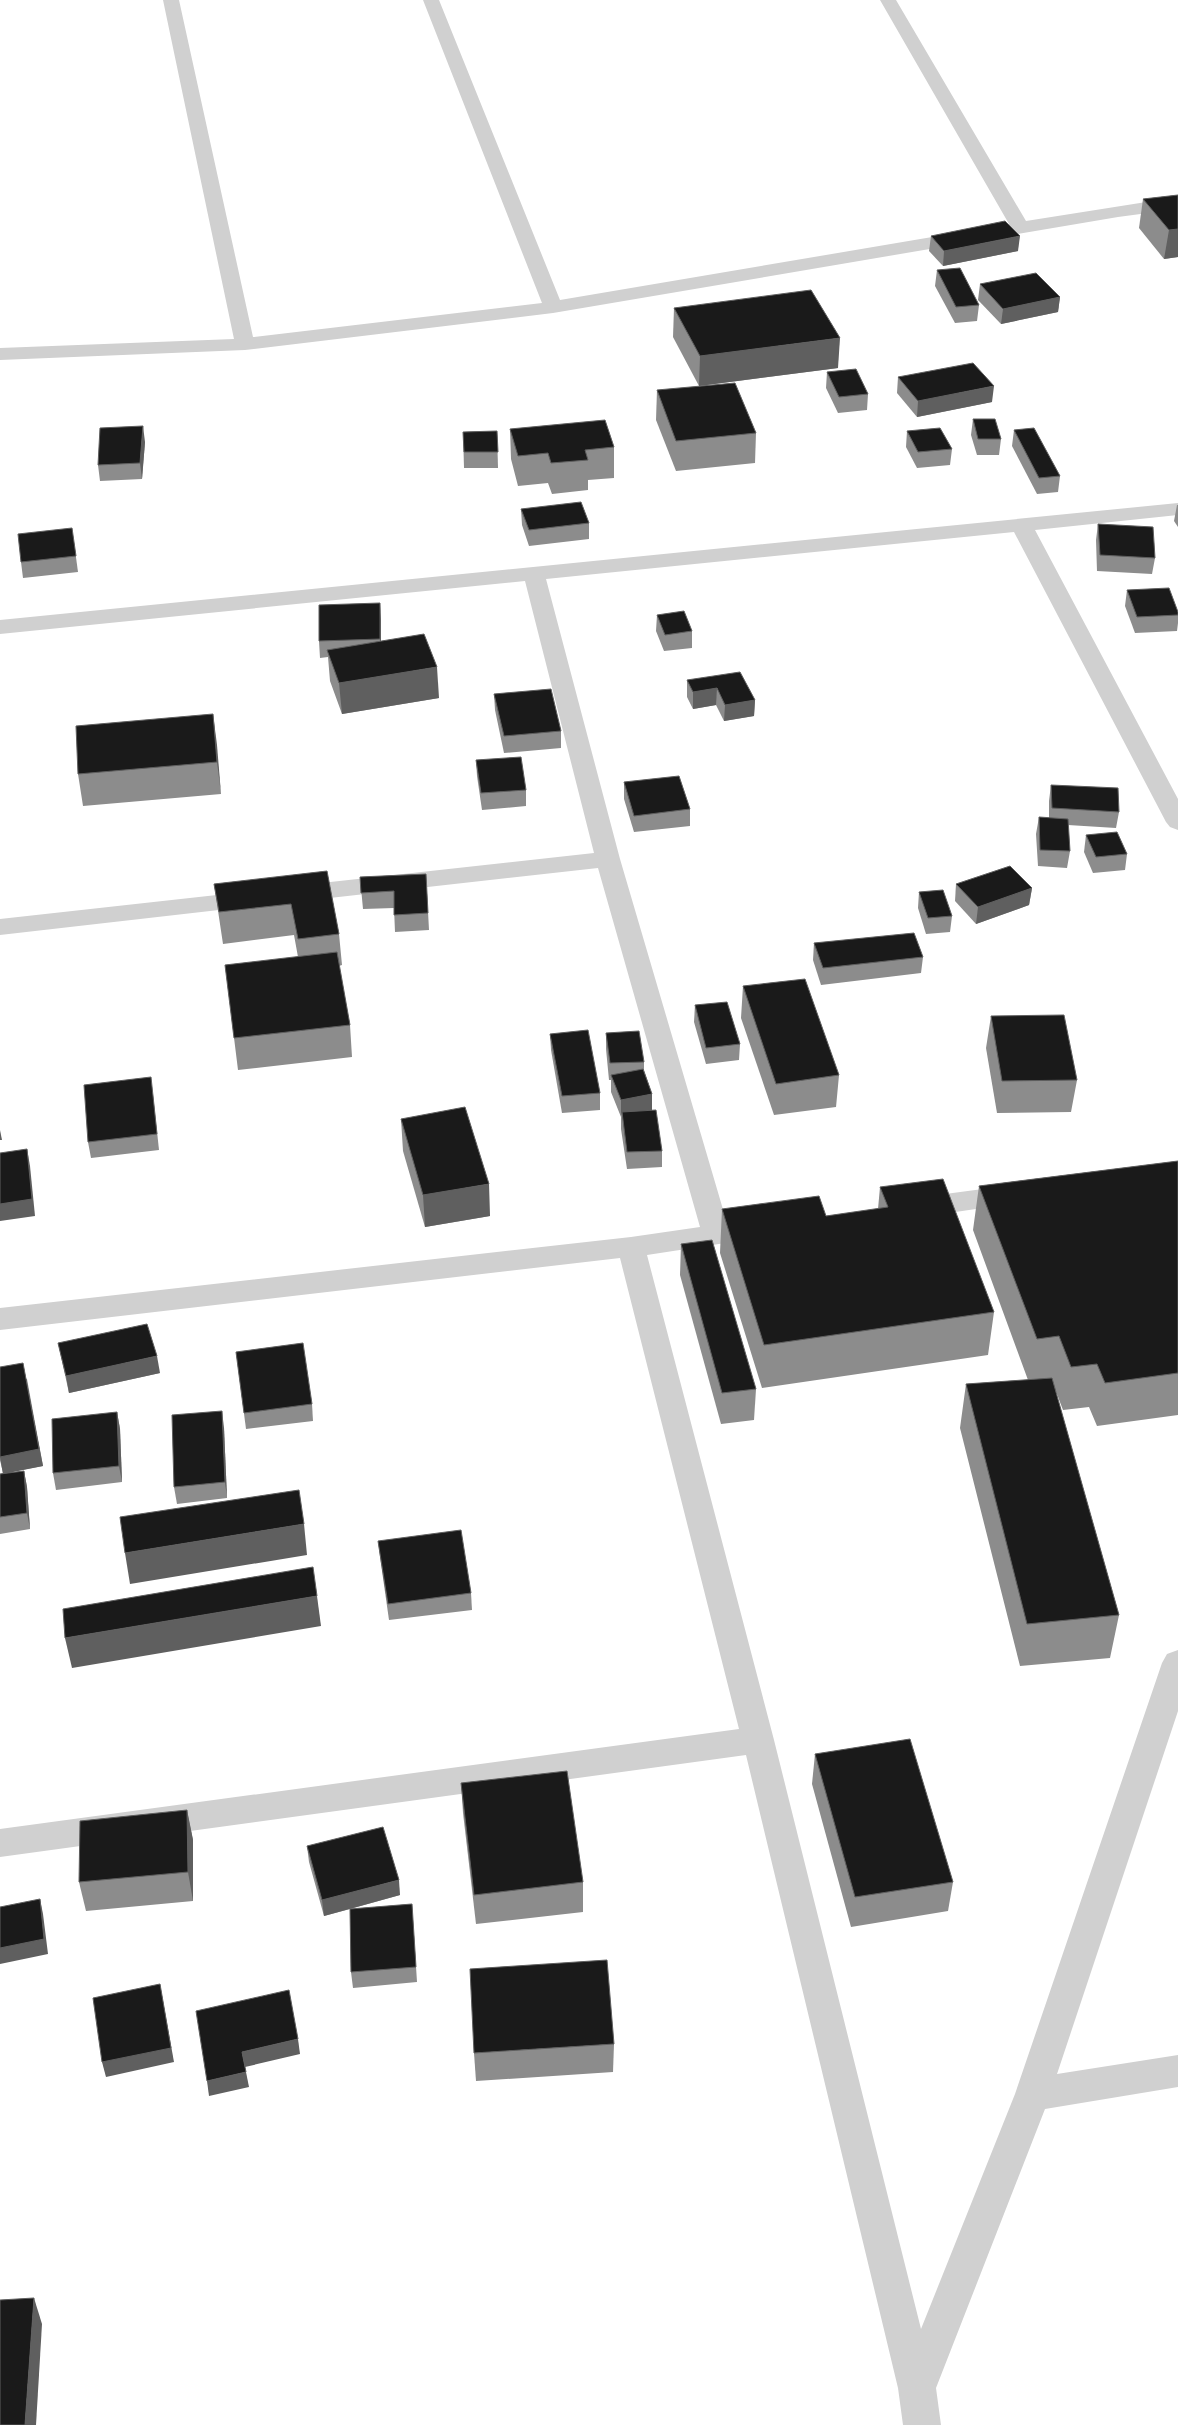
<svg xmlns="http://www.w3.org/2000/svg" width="1178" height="2425" viewBox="0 0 1178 2425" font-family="'Space Grotesk',sans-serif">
	<rect width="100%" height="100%" fill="#fff"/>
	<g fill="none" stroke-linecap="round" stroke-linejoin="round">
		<!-- street -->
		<g fill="#d0d0d0" fill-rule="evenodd">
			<path d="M 163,0 L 179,0 L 253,337 L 542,303 L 423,0 L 439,0 L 560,300 L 1009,224 L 880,0 L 896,0 L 1026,221 L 1178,197 L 1178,209 L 1118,217 L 553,313 L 245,350 L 0,360 L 0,348 L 234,339 Z"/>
			<path d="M 1178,503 L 1178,515 L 1035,530 L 1178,799 L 1178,830 L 1170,827 L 1166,822 L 1014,532 L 546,579 L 620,859 L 727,1223 L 758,1218 L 768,1221 L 772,1228 L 768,1235 L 758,1238 L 647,1255 L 774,1740 L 921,2329 L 1015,2094 L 1162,1663 L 1167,1654 L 1178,1650 L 1178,1711 L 1057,2074 L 1178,2055 L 1178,2087 L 1045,2109 L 936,2388 L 941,2425 L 903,2425 L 898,2388 L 746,1755 L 0,1857 L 0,1829 L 739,1729 L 620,1258 L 0,1330 L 0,1308 L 631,1237 L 700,1227 L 598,868 L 294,902 L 285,900 L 282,894 L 285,888 L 294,886 L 594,853 L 525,581 L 0,634 L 0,620 Z"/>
			<path d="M 253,891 L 262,893 L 265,899 L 262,905 L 0,935 L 0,919 Z"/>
			<path d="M 1013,1185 L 1023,1188 L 1027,1195 L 1023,1202 L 915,1218 L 905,1215 L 901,1208 L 905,1201 L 915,1198 Z"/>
		</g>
	</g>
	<!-- wall -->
	<g fill="#8c8c8c">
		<path d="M 1178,195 L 1178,257 L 1164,259 L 1139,228 L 1143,199 Z"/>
		<path d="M 931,236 L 1018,251 L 943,266 L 929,251 Z"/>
		<path d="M 937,270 L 979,305 L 977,321 L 955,323 L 935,286 Z"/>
		<path d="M 980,284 L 1060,297 L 1058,312 L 1001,324 L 978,300 Z"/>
		<path d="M 674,308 L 838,368 L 699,386 L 673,337 Z"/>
		<path d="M 827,372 L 868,394 L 867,410 L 838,413 L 826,388 Z"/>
		<path d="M 898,377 L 992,402 L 917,417 L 897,393 Z"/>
		<path d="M 657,390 L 756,433 L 755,463 L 676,471 L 656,420 Z"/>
		<path d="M 973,419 L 1001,439 L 999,455 L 977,455 L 971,435 Z"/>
		<path d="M 510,429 L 614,447 L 614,478 L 588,480 L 588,490 L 552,494 L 548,483 L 518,486 L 511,459 Z"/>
		<path d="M 1014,430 L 1060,476 L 1058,492 L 1037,494 L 1012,446 Z"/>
		<path d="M 497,431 L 498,468 L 464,468 L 463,432 Z"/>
		<path d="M 907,431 L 952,449 L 950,465 L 917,468 L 906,447 Z"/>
		<path d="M 145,442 L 142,479 L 100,481 L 98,465 Z"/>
		<path d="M 1177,505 L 1178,505 L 1178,527 L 1174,521 Z"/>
		<path d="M 521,509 L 589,523 L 589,539 L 529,546 L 522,525 Z"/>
		<path d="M 1098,524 L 1155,558 L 1152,574 L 1097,571 L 1096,540 Z"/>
		<path d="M 72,528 L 78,572 L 23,578 L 21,562 Z"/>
		<path d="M 1127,590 L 1178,612 L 1178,623 L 1177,631 L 1135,633 L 1125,606 Z"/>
		<path d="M 380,603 L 381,641 L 439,698 L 342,714 L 330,681 L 328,657 L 320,658 L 319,641 Z"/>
		<path d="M 657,615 L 692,631 L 692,648 L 664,651 L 656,631 Z"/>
		<path d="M 687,680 L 755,700 L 754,716 L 724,721 L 716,705 L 693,709 L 687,697 Z"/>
		<path d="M 494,694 L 561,731 L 561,748 L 504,753 L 495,710 Z"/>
		<path d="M 213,714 L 221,794 L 83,806 L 78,774 Z"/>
		<path d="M 476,760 L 526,790 L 526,806 L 482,810 L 477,776 Z"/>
		<path d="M 624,782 L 690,809 L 690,826 L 634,832 L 624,799 Z"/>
		<path d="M 1051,785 L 1119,812 L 1116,828 L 1068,825 L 1070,851 L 1067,868 L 1038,866 L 1036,834 L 1039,817 L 1049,818 L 1049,801 Z"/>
		<path d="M 1086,835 L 1127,854 L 1125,870 L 1093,873 L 1084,852 Z"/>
		<path d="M 327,871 L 339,934 L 342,965 L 339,966 L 350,1025 L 352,1057 L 238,1070 L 225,965 L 298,957 L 294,935 L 223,944 L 214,884 Z"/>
		<path d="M 426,874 L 429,930 L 395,932 L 394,908 L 363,909 L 360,877 Z"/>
		<path d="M 956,884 L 1032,888 L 1029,905 L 976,924 L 955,901 Z"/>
		<path d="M 919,892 L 952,916 L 950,932 L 926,934 L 918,908 Z"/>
		<path d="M 814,943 L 923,957 L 921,973 L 821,985 L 813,960 Z"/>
		<path d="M 743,986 L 839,1075 L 836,1107 L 774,1115 L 741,1018 Z"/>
		<path d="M 695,1005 L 740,1044 L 739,1060 L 706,1064 L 694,1022 Z"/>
		<path d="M 991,1016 L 1077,1080 L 1071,1112 L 997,1113 L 986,1048 Z"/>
		<path d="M 606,1033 L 644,1062 L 644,1070 L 652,1094 L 652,1110 L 662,1151 L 662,1167 L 627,1169 L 621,1129 L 621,1116 L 621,1117 L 611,1092 L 611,1080 L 609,1080 L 606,1049 Z"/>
		<path d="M 550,1034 L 600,1093 L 600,1110 L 562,1113 L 551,1050 Z"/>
		<path d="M 153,1094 L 159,1150 L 91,1158 L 88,1142 Z"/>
		<path d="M 401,1119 L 490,1216 L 425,1227 L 403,1151 Z"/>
		<path d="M 1178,1161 L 1178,1415 L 1097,1426 L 1089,1407 L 1063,1410 L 1055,1389 L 1119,1615 L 1110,1658 L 1020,1666 L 960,1428 L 966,1384 L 1028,1380 L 973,1230 L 979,1186 Z"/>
		<path d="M 880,1187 L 994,1312 L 988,1355 L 762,1388 L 720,1253 L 722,1209 L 826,1216 L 878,1209 Z"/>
		<path d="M 681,1244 L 756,1389 L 754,1420 L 721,1424 L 680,1275 Z"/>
		<path d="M 58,1343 L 160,1373 L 69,1393 Z"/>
		<path d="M 236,1352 L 312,1404 L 313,1421 L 246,1429 Z"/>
		<path d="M 0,1367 L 27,1379 L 43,1466 L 5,1473 L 24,1471 L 27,1487 L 30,1529 L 0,1534 L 0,1474 L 3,1473 L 0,1460 Z"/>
		<path d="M 117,1412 L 120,1429 L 122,1482 L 56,1490 L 53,1473 Z"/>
		<path d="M 224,1428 L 227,1498 L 177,1504 L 174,1487 Z"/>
		<path d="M 378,1541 L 471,1593 L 472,1610 L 389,1620 L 380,1557 Z"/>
		<path d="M 815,1754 L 953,1882 L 948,1911 L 851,1927 L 812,1784 Z"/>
		<path d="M 461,1783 L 583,1882 L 583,1912 L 476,1924 L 463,1813 Z"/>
		<path d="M 187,1810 L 193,1840 L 193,1901 L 86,1911 L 79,1882 Z"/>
		<path d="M 307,1846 L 400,1895 L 350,1909 L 412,1904 L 417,1982 L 353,1988 L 351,1972 L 350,1909 L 324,1916 L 309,1862 Z"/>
		<path d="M 614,2044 L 613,2072 L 476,2081 L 474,2053 Z"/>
	</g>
	<!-- shaded-wall -->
	<g fill="#5f5f5f">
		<path d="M 1178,229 L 1178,257 L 1164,259 L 1169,230 Z"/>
		<path d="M 1020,236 L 1018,251 L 943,266 L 944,251 Z"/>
		<path d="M 1060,297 L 1058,312 L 1001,324 L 1003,309 Z"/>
		<path d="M 840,338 L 838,368 L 699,386 L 700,356 Z"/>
		<path d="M 994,386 L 992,402 L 917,417 L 918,401 Z"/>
		<path d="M 143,426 L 145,442 L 142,479 L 140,463 Z"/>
		<path d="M 380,603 L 381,620 L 381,656 L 380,639 Z"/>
		<path d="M 437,667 L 439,698 L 342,714 L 339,683 Z"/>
		<path d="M 717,688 L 716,705 L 693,709 L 693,692 Z"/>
		<path d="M 755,700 L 754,716 L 724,721 L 725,705 Z"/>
		<path d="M 213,714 L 217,745 L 221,794 L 217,762 Z"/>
		<path d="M 1032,888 L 1029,905 L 976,924 L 978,907 Z"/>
		<path d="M 652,1094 L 652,1111 L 622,1112 L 621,1116 L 621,1117 L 621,1100 Z"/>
		<path d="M 0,1130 L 2,1140 L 0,1140 Z"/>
		<path d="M 27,1149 L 30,1166 L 35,1216 L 0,1221 L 0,1204 Z"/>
		<path d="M 489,1184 L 490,1216 L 425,1227 L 423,1195 Z"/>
		<path d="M 157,1356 L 160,1373 L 69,1393 L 66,1376 Z"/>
		<path d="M 23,1363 L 43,1466 L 3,1474 L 0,1457 Z"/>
		<path d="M 222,1411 L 224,1428 L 227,1498 L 225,1482 Z"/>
		<path d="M 117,1412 L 120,1429 L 122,1482 L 119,1466 Z"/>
		<path d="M 24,1471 L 27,1487 L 30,1529 L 27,1513 Z"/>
		<path d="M 304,1524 L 307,1555 L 130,1584 L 125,1553 Z"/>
		<path d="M 317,1596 L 321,1626 L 72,1668 L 65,1638 Z"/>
		<path d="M 187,1810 L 193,1840 L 193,1901 L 188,1872 Z"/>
		<path d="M 399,1880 L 400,1895 L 324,1916 L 322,1900 Z"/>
		<path d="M 40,1899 L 43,1914 L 48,1954 L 0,1964 L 0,1948 Z"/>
		<path d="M 160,1984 L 174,2062 L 106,2077 L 102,2062 Z"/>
		<path d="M 298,2039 L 300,2054 L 245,2067 L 242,2052 Z"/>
		<path d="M 246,2072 L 249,2087 L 209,2096 L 207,2081 Z"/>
		<path d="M 34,2298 L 42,2324 L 36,2425 L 25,2425 Z"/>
	</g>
	<!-- building -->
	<g fill="#1a1a1a" stroke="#5f5f5f">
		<path d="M 1178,195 L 1178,229 L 1169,230 L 1143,199 Z"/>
		<path d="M 1005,221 L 1020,236 L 944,251 L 931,236 Z"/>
		<path d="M 960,268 L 979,305 L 956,307 L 937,270 Z"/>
		<path d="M 1036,273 L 1060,297 L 1003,309 L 980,284 Z"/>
		<path d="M 811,290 L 840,338 L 700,356 L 674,308 Z"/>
		<path d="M 973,363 L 994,386 L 918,401 L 898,377 Z"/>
		<path d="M 856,369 L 868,394 L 839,397 L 827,372 Z"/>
		<path d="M 735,383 L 756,433 L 676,441 L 657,390 Z"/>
		<path d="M 973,419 L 995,419 L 1001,439 L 978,439 Z"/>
		<path d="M 605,420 L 614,447 L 585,450 L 588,460 L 551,463 L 548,453 L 518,456 L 510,429 Z"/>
		<path d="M 143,426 L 140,463 L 98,465 L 100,428 Z"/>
		<path d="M 940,428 L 952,449 L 918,452 L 907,431 Z"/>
		<path d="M 1034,428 L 1060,476 L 1039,478 L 1014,430 Z"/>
		<path d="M 497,431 L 498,452 L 464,452 L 463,432 Z"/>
		<path d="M 581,502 L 589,523 L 529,530 L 521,509 Z"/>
		<path d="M 1098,524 L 1153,527 L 1155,558 L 1100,555 Z"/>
		<path d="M 72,528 L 76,556 L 21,562 L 18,534 Z"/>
		<path d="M 1169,588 L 1178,612 L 1178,615 L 1137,617 L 1127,590 Z"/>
		<path d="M 380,603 L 380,639 L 319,641 L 319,605 Z"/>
		<path d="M 684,611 L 692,631 L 665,635 L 657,615 Z"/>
		<path d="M 424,634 L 437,667 L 339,683 L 327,650 Z"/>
		<path d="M 740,672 L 755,700 L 725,705 L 717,688 L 693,692 L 687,680 Z"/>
		<path d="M 551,689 L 561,731 L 504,736 L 494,694 Z"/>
		<path d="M 213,714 L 217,762 L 78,774 L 76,726 Z"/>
		<path d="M 521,757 L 526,790 L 481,793 L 476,760 Z"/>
		<path d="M 679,776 L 690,809 L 634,816 L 624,782 Z"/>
		<path d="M 1051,785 L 1118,788 L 1119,812 L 1052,808 Z"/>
		<path d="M 1039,817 L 1068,819 L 1070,851 L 1040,850 Z"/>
		<path d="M 1117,832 L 1127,854 L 1096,857 L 1086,835 Z"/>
		<path d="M 1010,866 L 1032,888 L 978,907 L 956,884 Z"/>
		<path d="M 327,871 L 339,934 L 298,939 L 291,904 L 219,912 L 214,884 Z"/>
		<path d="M 426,874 L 428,913 L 394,915 L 394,891 L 361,893 L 360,877 Z"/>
		<path d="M 943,890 L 952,916 L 928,918 L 919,892 Z"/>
		<path d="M 914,933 L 923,957 L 823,968 L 814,943 Z"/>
		<path d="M 337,952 L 350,1025 L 234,1038 L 225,965 Z"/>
		<path d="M 805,979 L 839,1075 L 776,1084 L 743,986 Z"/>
		<path d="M 727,1002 L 740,1044 L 706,1048 L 695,1005 Z"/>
		<path d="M 1064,1015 L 1077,1080 L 1002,1081 L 991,1016 Z"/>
		<path d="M 588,1030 L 600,1093 L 562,1096 L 550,1034 Z"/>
		<path d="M 639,1031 L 644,1062 L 610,1063 L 606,1033 Z"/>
		<path d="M 643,1069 L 652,1094 L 621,1100 L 611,1075 Z"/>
		<path d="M 151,1077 L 157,1134 L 88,1142 L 84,1085 Z"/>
		<path d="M 465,1107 L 489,1184 L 423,1195 L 401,1119 Z"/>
		<path d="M 656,1110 L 662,1151 L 627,1152 L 622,1112 Z"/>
		<path d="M 27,1149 L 32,1199 L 0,1204 L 0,1153 Z"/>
		<path d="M 1178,1161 L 1178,1373 L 1105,1383 L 1097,1364 L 1071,1367 L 1059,1336 L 1037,1339 L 979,1186 Z"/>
		<path d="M 943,1179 L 994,1312 L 764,1345 L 722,1209 L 819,1196 L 826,1216 L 888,1207 L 880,1187 Z"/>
		<path d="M 712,1240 L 756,1389 L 722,1393 L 681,1244 Z"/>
		<path d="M 147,1324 L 157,1356 L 66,1376 L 58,1343 Z"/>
		<path d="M 303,1343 L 312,1404 L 244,1413 L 236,1352 Z"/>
		<path d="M 23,1363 L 39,1449 L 0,1457 L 0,1367 Z"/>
		<path d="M 1052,1378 L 1119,1615 L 1027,1624 L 966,1384 Z"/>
		<path d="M 222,1411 L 225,1482 L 174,1487 L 172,1415 Z"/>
		<path d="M 117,1412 L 119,1466 L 53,1473 L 52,1419 Z"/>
		<path d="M 24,1471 L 27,1513 L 0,1517 L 0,1474 Z"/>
		<path d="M 299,1490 L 304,1524 L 125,1553 L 120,1517 Z"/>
		<path d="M 461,1530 L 471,1593 L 388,1604 L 378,1541 Z"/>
		<path d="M 313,1567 L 317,1596 L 65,1638 L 63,1609 Z"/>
		<path d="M 910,1739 L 953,1882 L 855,1897 L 815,1754 Z"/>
		<path d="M 567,1771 L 583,1882 L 474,1895 L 461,1783 Z"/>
		<path d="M 187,1810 L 188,1872 L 79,1882 L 80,1821 Z"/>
		<path d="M 383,1827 L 399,1880 L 322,1900 L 307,1846 Z"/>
		<path d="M 40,1899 L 44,1939 L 0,1948 L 0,1907 Z"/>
		<path d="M 412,1904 L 416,1967 L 351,1972 L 350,1909 Z"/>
		<path d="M 607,1960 L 614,2044 L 474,2053 L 470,1969 Z"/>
		<path d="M 160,1984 L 171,2048 L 102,2062 L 93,1998 Z"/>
		<path d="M 289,1990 L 298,2039 L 242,2052 L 246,2072 L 207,2081 L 196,2011 Z"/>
		<path d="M 34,2298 L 25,2425 L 0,2425 L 0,2300 Z"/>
	</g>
</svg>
